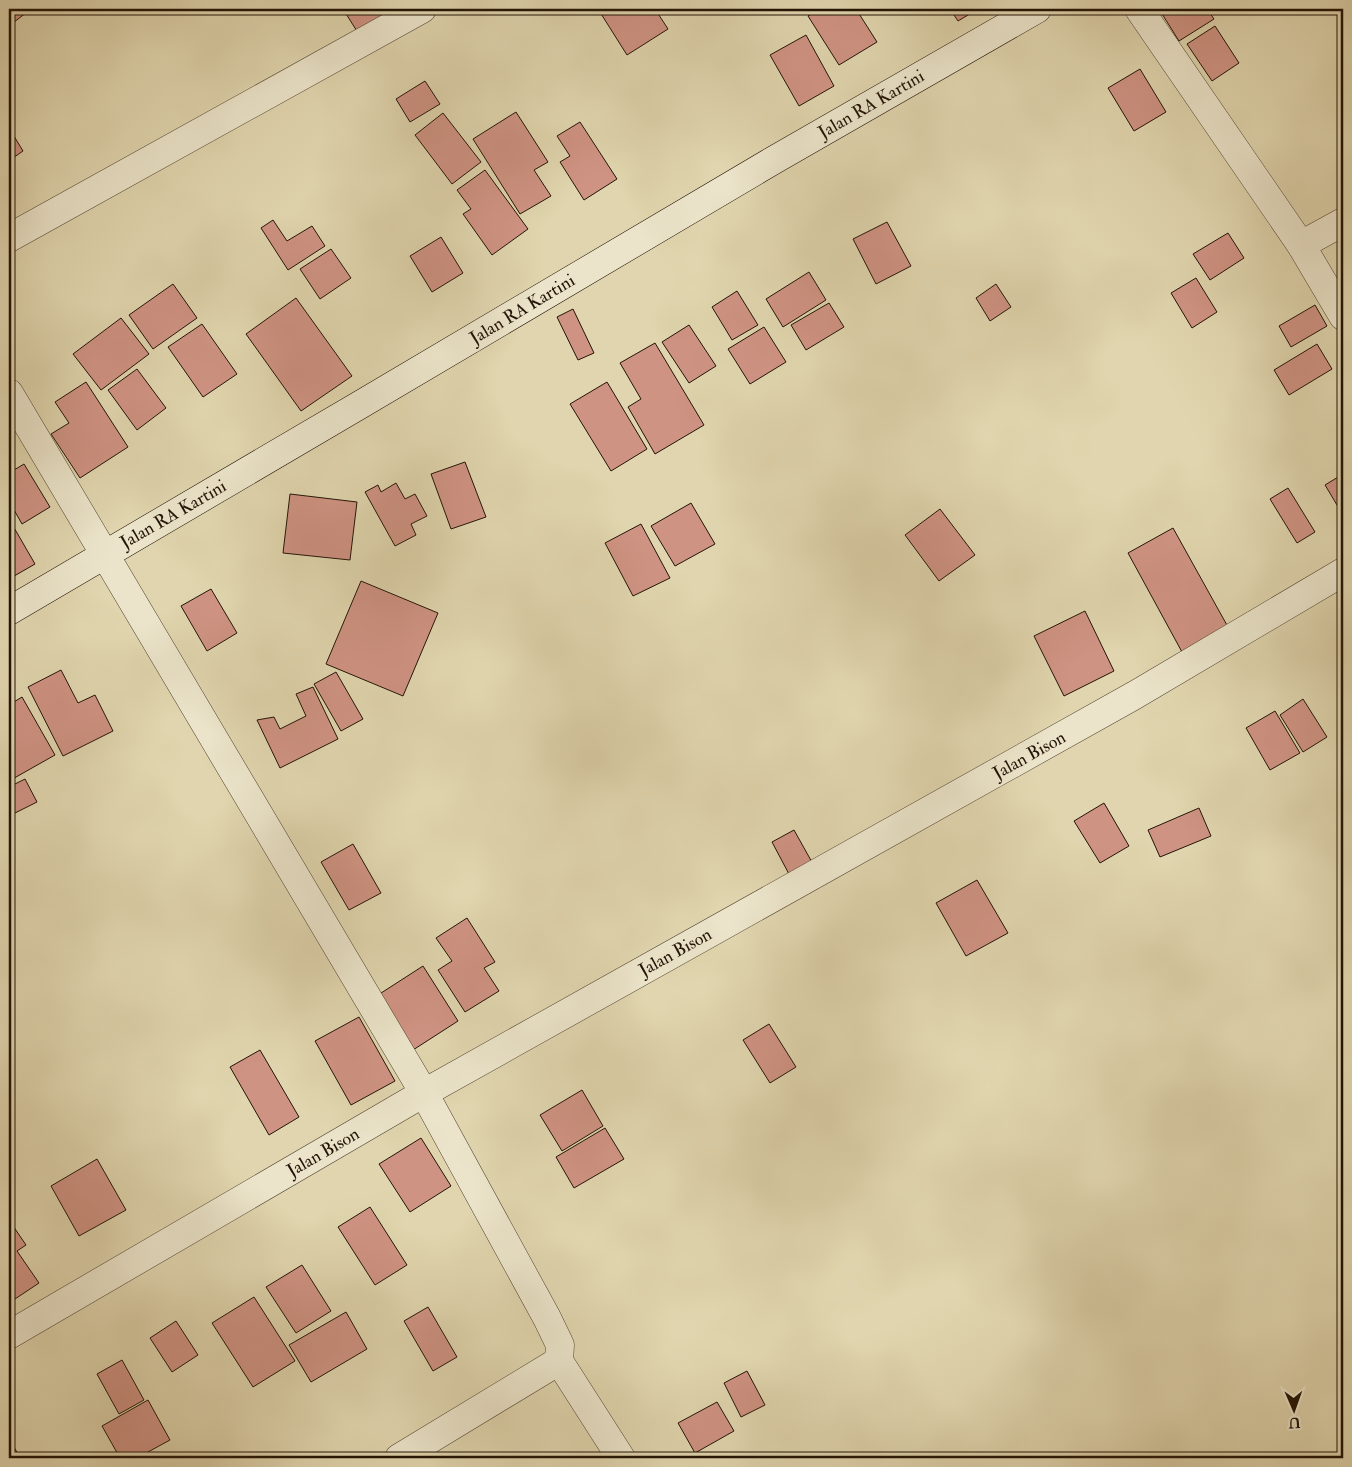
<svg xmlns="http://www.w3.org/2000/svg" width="1352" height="1467" viewBox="0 0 1352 1467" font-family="'IM FELL Double Pica',serif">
	<rect width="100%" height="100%" fill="#e0d5ae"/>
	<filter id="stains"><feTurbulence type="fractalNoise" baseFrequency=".004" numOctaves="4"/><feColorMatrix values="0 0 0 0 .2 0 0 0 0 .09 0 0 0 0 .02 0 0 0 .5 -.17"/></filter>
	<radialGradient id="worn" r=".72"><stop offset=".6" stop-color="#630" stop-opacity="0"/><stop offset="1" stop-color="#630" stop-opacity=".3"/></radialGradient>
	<!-- building -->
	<g fill="#cf9383" stroke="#221406">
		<path d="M 9,9 L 31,9 L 9,26 Z"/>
		<path d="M 343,9 L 395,9 L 360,36 Z"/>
		<path d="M 598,9 L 655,9 L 668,29 L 627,55 Z"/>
		<path d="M 818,9 L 856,9 L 877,42 L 839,65 L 808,16 Z"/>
		<path d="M 950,9 L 978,9 L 958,21 Z"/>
		<path d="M 1159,9 L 1207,9 L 1214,19 L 1179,41 Z"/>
		<path d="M 1215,26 L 1239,63 L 1212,81 L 1187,44 Z"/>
		<path d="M 806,35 L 834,86 L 799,106 L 770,55 Z"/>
		<path d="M 1140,69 L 1166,112 L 1134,131 L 1108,88 Z"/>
		<path d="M 425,81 L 440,104 L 410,122 L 396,99 Z"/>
		<path d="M 516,112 L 548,162 L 534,170 L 551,196 L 520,214 L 473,139 Z"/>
		<path d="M 443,113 L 481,162 L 452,184 L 415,135 Z"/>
		<path d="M 580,122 L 617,179 L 584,200 L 560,162 L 570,156 L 557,136 Z"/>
		<path d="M 9,128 L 23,151 L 10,160 L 9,157 Z"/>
		<path d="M 485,170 L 528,229 L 492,255 L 463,214 L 471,209 L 457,190 Z"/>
		<path d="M 273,220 L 287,241 L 312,226 L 325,246 L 288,270 L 261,228 Z"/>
		<path d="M 887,222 L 911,266 L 876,284 L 853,239 Z"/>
		<path d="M 1228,233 L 1244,258 L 1210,280 L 1193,254 Z"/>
		<path d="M 441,237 L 463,273 L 432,292 L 410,256 Z"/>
		<path d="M 331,249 L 351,278 L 320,299 L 300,269 Z"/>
		<path d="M 809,272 L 826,300 L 783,327 L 766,299 Z"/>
		<path d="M 1196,278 L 1217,312 L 1192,328 L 1171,293 Z"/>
		<path d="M 173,284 L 197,318 L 153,349 L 129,315 Z"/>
		<path d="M 996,284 L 1011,307 L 990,321 L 976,298 Z"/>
		<path d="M 737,291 L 758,325 L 732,340 L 712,307 Z"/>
		<path d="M 296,298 L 352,376 L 301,411 L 246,334 Z"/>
		<path d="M 829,303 L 844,327 L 806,350 L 791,325 Z"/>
		<path d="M 1315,305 L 1327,326 L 1291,347 L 1279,326 Z"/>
		<path d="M 573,309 L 594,353 L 578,360 L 557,317 Z"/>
		<path d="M 121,318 L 149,354 L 101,390 L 73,354 Z"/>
		<path d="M 202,324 L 237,374 L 203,397 L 168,347 Z"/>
		<path d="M 689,325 L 716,366 L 689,383 L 662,342 Z"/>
		<path d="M 764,327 L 786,362 L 750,384 L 728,349 Z"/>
		<path d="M 655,343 L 704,425 L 655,454 L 628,407 L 641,399 L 620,363 Z"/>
		<path d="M 1317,344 L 1332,369 L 1289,395 L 1274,370 Z"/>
		<path d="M 137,369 L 166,408 L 137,430 L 108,390 Z"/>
		<path d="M 86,382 L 128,447 L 80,478 L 51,434 L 69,423 L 55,402 Z"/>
		<path d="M 607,382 L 647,449 L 611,471 L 570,404 Z"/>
		<path d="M 465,462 L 486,517 L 451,529 L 431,474 Z"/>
		<path d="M 24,464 L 50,507 L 22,524 L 9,501 L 9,473 Z"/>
		<path d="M 1343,474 L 1343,515 L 1325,485 Z"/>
		<path d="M 396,483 L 405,499 L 415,494 L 427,516 L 411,524 L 416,535 L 395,546 L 365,492 L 378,485 L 381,492 Z"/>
		<path d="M 1288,488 L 1315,532 L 1297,543 L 1270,499 Z"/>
		<path d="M 290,494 L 357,502 L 350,560 L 283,553 Z"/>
		<path d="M 691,503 L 715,544 L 675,566 L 651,526 Z"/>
		<path d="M 940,509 L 975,555 L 939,581 L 905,535 Z"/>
		<path d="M 9,519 L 35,564 L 9,579 Z"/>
		<path d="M 641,524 L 670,578 L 633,596 L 605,543 Z"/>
		<path d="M 1173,528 L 1228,627 L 1182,652 L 1128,553 Z"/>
		<path d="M 361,581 L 438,613 L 403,696 L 326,664 Z"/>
		<path d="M 211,589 L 237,633 L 207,651 L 181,606 Z"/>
		<path d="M 1085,611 L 1114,671 L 1064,696 L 1034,636 Z"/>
		<path d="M 61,670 L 78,703 L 95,695 L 113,731 L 63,756 L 28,687 Z"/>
		<path d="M 336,672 L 363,719 L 341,731 L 314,684 Z"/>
		<path d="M 313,687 L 338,739 L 280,768 L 257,720 L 274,717 L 280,729 L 306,716 L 296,694 Z"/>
		<path d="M 22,697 L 55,755 L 9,781 L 9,705 Z"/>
		<path d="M 1303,699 L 1327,737 L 1303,752 L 1280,715 Z"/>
		<path d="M 1275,711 L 1300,753 L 1270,770 L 1246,728 Z"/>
		<path d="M 25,779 L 37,802 L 9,816 L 9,787 Z"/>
		<path d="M 1104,803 L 1129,846 L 1100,863 L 1074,821 Z"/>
		<path d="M 1199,808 L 1211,836 L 1160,857 L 1148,830 Z"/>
		<path d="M 794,830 L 813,864 L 790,876 L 772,842 Z"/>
		<path d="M 353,844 L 381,893 L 349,910 L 321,862 Z"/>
		<path d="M 977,880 L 1008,933 L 966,956 L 936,903 Z"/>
		<path d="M 467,918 L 495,962 L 484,968 L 499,991 L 465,1012 L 438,970 L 452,961 L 436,938 Z"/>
		<path d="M 423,966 L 458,1021 L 413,1050 L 378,995 Z"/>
		<path d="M 359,1017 L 395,1081 L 351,1105 L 315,1041 Z"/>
		<path d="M 769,1024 L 796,1067 L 770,1083 L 743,1040 Z"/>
		<path d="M 260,1050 L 299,1117 L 269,1135 L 230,1067 Z"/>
		<path d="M 582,1090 L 603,1126 L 562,1151 L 540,1115 Z"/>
		<path d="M 605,1128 L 624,1159 L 574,1188 L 556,1157 Z"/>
		<path d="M 421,1138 L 451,1186 L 410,1212 L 379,1164 Z"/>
		<path d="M 97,1159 L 126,1210 L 79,1236 L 51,1186 Z"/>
		<path d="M 370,1207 L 407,1265 L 375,1285 L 338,1227 Z"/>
		<path d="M 9,1220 L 26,1245 L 17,1251 L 39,1283 L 9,1303 Z"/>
		<path d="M 302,1265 L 331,1311 L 296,1333 L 266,1287 Z"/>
		<path d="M 254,1297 L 295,1361 L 253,1387 L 212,1323 Z"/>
		<path d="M 428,1307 L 457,1357 L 433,1371 L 404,1321 Z"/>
		<path d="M 346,1312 L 367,1349 L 311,1382 L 289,1345 Z"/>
		<path d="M 176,1321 L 198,1355 L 172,1372 L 150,1338 Z"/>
		<path d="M 122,1360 L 144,1400 L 119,1414 L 97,1374 Z"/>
		<path d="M 747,1371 L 765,1405 L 741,1417 L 724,1383 Z"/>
		<path d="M 148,1400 L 170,1440 L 137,1458 L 120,1458 L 102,1426 Z"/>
		<path d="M 717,1402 L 734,1431 L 695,1453 L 678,1423 Z"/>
		<path d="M 9,1440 L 21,1458 L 9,1458 Z"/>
	</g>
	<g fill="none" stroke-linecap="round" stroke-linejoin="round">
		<defs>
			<g id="street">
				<path d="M 1139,9 L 1301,245 L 1343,316"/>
				<path d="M 9,238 L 422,9"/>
				<path d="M 1301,245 L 1343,222"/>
				<path d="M 9,393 L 424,1093 L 547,1318 L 560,1345 L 559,1361 L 621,1458"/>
				<path d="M 9,1335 L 424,1093 L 1135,695 L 1343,572"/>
				<path d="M 399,1458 L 559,1361"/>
			</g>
			<path id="secondary" d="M 9,611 L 358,406 L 774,160 L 1037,9"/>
		</defs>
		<!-- street casing -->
		<use href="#street" stroke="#524430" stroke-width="29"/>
		<!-- secondary casing -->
		<use href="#secondary" stroke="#221406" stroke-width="29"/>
		<!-- street -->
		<use href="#street" stroke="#ebe4ca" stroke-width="28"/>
		<!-- secondary -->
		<use href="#secondary" stroke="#ebe4ca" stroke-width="28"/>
	</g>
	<g text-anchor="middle" stroke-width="4.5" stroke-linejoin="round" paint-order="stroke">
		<!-- street labels -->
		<g font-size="18" fill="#221406" stroke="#ebe4ca">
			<text transform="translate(871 104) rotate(-30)" y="6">Jalan RA Kartini</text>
			<text transform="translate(522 309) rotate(-31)" y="6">Jalan RA Kartini</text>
			<text transform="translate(173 514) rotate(-30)" y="6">Jalan RA Kartini</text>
			<text transform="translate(1029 755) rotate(-29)" y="6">Jalan Bison</text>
			<text transform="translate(675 952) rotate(-29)" y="6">Jalan Bison</text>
			<text transform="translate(323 1152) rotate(-30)" y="6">Jalan Bison</text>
		</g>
	</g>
	<!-- margin -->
	<rect width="1352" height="1467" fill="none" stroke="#e0d5ae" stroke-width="30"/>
	<rect x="10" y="10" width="1332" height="1447" fill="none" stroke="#221406" stroke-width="2.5"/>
	<rect x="15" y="15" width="1322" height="1437" fill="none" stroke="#221406"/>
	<!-- north arrow -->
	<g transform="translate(1294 1410) rotate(178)" stroke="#ebe4ca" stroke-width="4" paint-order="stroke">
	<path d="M0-4L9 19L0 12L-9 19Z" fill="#221406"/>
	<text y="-8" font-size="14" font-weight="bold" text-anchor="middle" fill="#221406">U</text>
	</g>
	<rect width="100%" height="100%" filter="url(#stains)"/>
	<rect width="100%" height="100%" fill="url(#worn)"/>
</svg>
